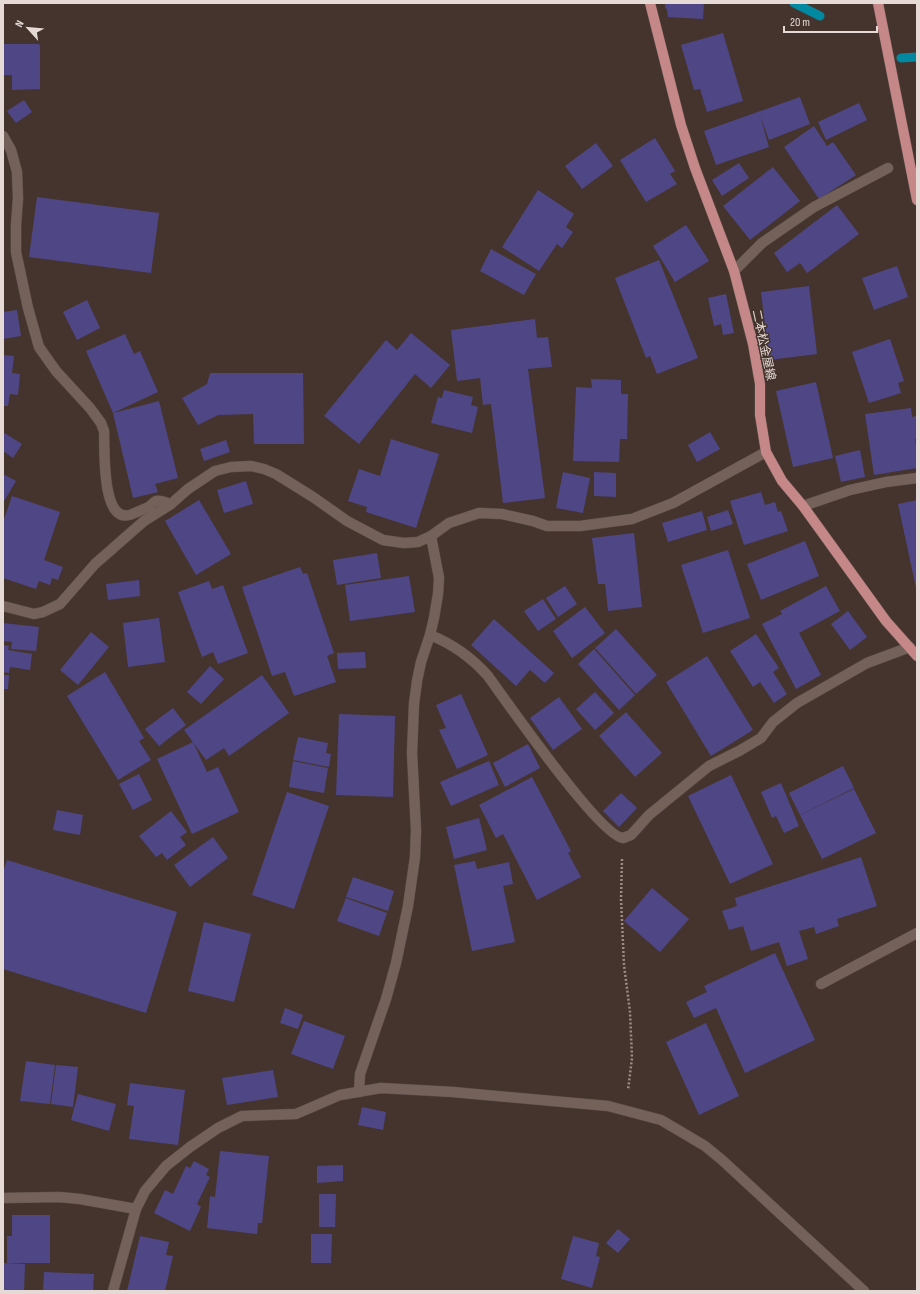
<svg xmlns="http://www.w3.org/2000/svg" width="920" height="1294" viewBox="0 0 920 1294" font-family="'Sofia Sans Condensed','Noto Sans JP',sans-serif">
	<rect width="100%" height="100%" fill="#44342d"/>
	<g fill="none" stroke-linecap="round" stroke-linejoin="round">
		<!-- stream -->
		<g stroke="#0089a1" stroke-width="9">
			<path d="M 794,3 L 820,16"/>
			<path d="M 901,58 L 917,57"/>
		</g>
	</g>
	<!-- building -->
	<g fill="#4f4686">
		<path d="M 665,3 L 704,3 L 703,19 L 668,17 L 667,10 L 665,7 Z"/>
		<path d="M 723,33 L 743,101 L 707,112 L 700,89 L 694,90 L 681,45 Z"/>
		<path d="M 3,44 L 40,44 L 40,89 L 12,90 L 12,75 L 3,75 Z"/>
		<path d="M 800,97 L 810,124 L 769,140 L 760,116 L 769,147 L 716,165 L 704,131 Z"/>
		<path d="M 24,100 L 32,112 L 16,123 L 7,111 Z"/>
		<path d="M 859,103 L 867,120 L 826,140 L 818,122 Z"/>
		<path d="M 814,126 L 827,146 L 833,142 L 856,175 L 819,199 L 784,147 Z"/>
		<path d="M 655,138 L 675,171 L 670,174 L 677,184 L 646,202 L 620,160 Z"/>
		<path d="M 596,143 L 613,166 L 582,189 L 565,166 Z"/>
		<path d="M 739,163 L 749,178 L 722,196 L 712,180 Z"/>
		<path d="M 773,167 L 800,201 L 750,240 L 723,206 Z"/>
		<path d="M 538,190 L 574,214 L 566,227 L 573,232 L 562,248 L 557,244 L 539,271 L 502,247 Z"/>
		<path d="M 37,197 L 159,213 L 151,273 L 29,257 Z"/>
		<path d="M 837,205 L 859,234 L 807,273 L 800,263 L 787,272 L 774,253 Z"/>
		<path d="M 686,225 L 709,261 L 675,282 L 653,246 Z"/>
		<path d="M 491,249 L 536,274 L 524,295 L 480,271 Z"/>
		<path d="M 659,260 L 698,358 L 657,374 L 650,356 L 646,358 L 615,278 Z"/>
		<path d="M 897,266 L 908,297 L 874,310 L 862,278 Z"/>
		<path d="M 809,286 L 817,354 L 769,360 L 761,292 Z"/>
		<path d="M 726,294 L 734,333 L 723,335 L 721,324 L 714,326 L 708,298 Z"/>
		<path d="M 87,300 L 100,328 L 77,340 L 63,312 Z"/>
		<path d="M 17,310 L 21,336 L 3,339 L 3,312 Z"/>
		<path d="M 535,319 L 537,338 L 548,337 L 552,367 L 528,369 L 545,498 L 503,503 L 491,404 L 483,405 L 480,378 L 457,381 L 451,330 Z"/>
		<path d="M 411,333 L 450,365 L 431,388 L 415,374 L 359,444 L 324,416 L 386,340 L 397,350 Z"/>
		<path d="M 125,334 L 134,354 L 140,351 L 158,392 L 113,413 L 86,351 Z"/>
		<path d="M 890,339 L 904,381 L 898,383 L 901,393 L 869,403 L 852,352 Z"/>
		<path d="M 3,355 L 14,356 L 12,373 L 20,374 L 18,395 L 10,394 L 8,406 L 3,406 Z"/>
		<path d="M 210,373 L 303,373 L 304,444 L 254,444 L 253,414 L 218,415 L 198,425 L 182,398 L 207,384 Z"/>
		<path d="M 591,379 L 621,380 L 621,394 L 628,394 L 627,439 L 620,439 L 619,462 L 573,461 L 576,387 L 592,388 Z"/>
		<path d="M 816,382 L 833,458 L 793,467 L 776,391 Z"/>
		<path d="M 444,390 L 473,397 L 471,405 L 478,407 L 472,433 L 431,423 L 438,397 L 442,398 Z"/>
		<path d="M 159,401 L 178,478 L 155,484 L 158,492 L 133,498 L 113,413 Z"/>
		<path d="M 911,408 L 912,417 L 916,416 L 917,422 L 917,439 L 915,439 L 917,453 L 917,468 L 874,475 L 865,414 Z"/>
		<path d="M 3,432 L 22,444 L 13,458 L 3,451 Z"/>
		<path d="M 710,432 L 720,449 L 697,462 L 688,445 Z"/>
		<path d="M 391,439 L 439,454 L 416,528 L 366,512 L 367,507 L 348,501 L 359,469 L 380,476 Z"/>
		<path d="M 226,440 L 230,452 L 204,461 L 200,449 Z"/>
		<path d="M 860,450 L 865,477 L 841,482 L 835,456 Z"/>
		<path d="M 563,472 L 590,478 L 583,513 L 556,508 Z"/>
		<path d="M 594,472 L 616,473 L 616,497 L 594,496 Z"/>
		<path d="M 3,474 L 16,481 L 3,503 Z"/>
		<path d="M 246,481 L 253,504 L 224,513 L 217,490 Z"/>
		<path d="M 761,492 L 765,505 L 775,502 L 778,512 L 781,511 L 788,531 L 744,545 L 730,501 Z"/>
		<path d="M 12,496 L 60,512 L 44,560 L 63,567 L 58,580 L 52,578 L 50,585 L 39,581 L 36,589 L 3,578 L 3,522 Z"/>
		<path d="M 199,500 L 231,554 L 196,575 L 165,521 Z"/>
		<path d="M 917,500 L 917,588 L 916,588 L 898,504 Z"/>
		<path d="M 728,510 L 733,524 L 711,531 L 707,517 Z"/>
		<path d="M 702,511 L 707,530 L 668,542 L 662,523 Z"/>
		<path d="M 634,533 L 642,607 L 608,611 L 605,584 L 598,584 L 592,538 Z"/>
		<path d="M 805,541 L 819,576 L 761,600 L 747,564 Z"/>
		<path d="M 728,550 L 750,618 L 703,633 L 681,565 Z"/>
		<path d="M 377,553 L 381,578 L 337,585 L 333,560 Z"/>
		<path d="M 300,567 L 303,574 L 307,573 L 334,653 L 327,656 L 336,682 L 294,696 L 285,672 L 272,676 L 242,587 Z"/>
		<path d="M 409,576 L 415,612 L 350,621 L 345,585 Z"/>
		<path d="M 139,580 L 140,596 L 108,600 L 106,584 Z"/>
		<path d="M 209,581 L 212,589 L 223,585 L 248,653 L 218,664 L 213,652 L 202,657 L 178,592 Z"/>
		<path d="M 565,586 L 577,604 L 558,617 L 546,598 Z"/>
		<path d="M 826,586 L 840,611 L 799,633 L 821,675 L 796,689 L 762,624 L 782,614 L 780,611 Z"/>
		<path d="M 543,599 L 556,619 L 538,631 L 524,611 Z"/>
		<path d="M 585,607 L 605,633 L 572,658 L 553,631 Z"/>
		<path d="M 848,611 L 867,637 L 850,650 L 831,624 Z"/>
		<path d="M 159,618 L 165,662 L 128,667 L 123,623 Z"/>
		<path d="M 494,619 L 554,673 L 545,683 L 530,670 L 516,686 L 471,645 Z"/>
		<path d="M 3,623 L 39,627 L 36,651 L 11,649 L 12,642 L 3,641 Z"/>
		<path d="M 616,629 L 657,675 L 636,694 L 595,648 Z"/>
		<path d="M 91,632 L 109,647 L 78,685 L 60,670 Z"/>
		<path d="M 756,634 L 779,668 L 773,672 L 787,694 L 774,703 L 760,682 L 753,687 L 730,651 Z"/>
		<path d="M 3,645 L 9,646 L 8,650 L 32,654 L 30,670 L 10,667 L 9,673 L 3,672 Z"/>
		<path d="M 594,649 L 635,695 L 619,710 L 578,664 Z"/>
		<path d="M 365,652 L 366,668 L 338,669 L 337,653 Z"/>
		<path d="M 707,656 L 753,730 L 711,756 L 666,682 Z"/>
		<path d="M 210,666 L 224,679 L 201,704 L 187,692 Z"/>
		<path d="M 105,672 L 144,738 L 139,741 L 151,760 L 118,780 L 67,696 Z"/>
		<path d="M 3,675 L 9,675 L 8,689 L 3,689 Z"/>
		<path d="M 262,675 L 289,713 L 229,756 L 224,748 L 206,760 L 184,730 Z"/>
		<path d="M 595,692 L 614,713 L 595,730 L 576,709 Z"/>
		<path d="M 461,694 L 488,755 L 457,769 L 439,730 L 446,728 L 436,705 Z"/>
		<path d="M 559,697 L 582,729 L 553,750 L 530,718 Z"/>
		<path d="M 173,708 L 186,725 L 159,746 L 145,729 Z"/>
		<path d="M 626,712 L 662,753 L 635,777 L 599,736 Z"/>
		<path d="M 339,714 L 395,716 L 393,797 L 336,795 Z"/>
		<path d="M 298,737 L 328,743 L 326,753 L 331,754 L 329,767 L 293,760 Z"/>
		<path d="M 193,742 L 207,772 L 218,767 L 239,812 L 192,834 L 157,759 Z"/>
		<path d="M 528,744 L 540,768 L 505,787 L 493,763 Z"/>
		<path d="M 293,761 L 328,768 L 324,793 L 289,787 Z"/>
		<path d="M 489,761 L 499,785 L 451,806 L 440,782 Z"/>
		<path d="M 843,766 L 854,788 L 800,815 L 789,793 Z"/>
		<path d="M 139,774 L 152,800 L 133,810 L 119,784 Z"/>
		<path d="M 731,775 L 773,864 L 730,884 L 688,796 Z"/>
		<path d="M 532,777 L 571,851 L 568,853 L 581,877 L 537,900 L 503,834 L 496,838 L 479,805 Z"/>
		<path d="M 781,783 L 799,826 L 784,833 L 776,816 L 772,818 L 761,792 Z"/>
		<path d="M 854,789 L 876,833 L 822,859 L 800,815 Z"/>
		<path d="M 287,792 L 329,806 L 294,909 L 252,895 Z"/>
		<path d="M 621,793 L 637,808 L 619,827 L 603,811 Z"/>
		<path d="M 57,810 L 83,815 L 80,835 L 53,830 Z"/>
		<path d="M 171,811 L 187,832 L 180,837 L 186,845 L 167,860 L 162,853 L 156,857 L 139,836 Z"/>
		<path d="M 479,818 L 487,850 L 454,859 L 446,827 Z"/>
		<path d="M 213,837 L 228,858 L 190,887 L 174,865 Z"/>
		<path d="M 861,857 L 877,906 L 837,919 L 839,926 L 816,934 L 814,927 L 799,931 L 808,959 L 787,966 L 779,942 L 751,951 L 743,926 L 729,930 L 722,911 L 737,906 L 735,898 Z"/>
		<path d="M 7,860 L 177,912 L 146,1013 L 3,969 L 3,872 Z"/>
		<path d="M 475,861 L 477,869 L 509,862 L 513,884 L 503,886 L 515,942 L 472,951 L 454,865 Z"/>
		<path d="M 353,877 L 394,891 L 388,911 L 346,897 Z"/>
		<path d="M 652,888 L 689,919 L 660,952 L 624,921 Z"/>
		<path d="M 346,898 L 387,913 L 379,936 L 337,921 Z"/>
		<path d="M 204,922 L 251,934 L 234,1002 L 188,991 Z"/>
		<path d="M 775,953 L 815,1040 L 745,1073 L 716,1008 L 694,1018 L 686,1002 L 707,992 L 704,986 Z"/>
		<path d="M 285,1008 L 303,1015 L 298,1029 L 280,1023 Z"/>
		<path d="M 304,1021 L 345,1036 L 333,1069 L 291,1054 Z"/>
		<path d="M 706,1023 L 739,1096 L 699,1115 L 666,1042 Z"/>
		<path d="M 26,1061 L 55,1065 L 50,1104 L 20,1101 Z"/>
		<path d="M 56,1065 L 78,1067 L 73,1107 L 51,1104 Z"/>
		<path d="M 273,1070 L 278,1097 L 227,1105 L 222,1078 Z"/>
		<path d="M 130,1083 L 185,1090 L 178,1145 L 129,1139 L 134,1106 L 127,1105 Z"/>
		<path d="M 78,1094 L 116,1104 L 109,1131 L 71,1120 Z"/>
		<path d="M 362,1107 L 386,1112 L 383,1130 L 358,1125 Z"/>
		<path d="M 220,1151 L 269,1156 L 262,1223 L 258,1223 L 257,1234 L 207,1228 L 210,1196 L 215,1197 Z"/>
		<path d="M 194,1161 L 209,1169 L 206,1175 L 210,1177 L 197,1204 L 201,1207 L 190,1231 L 154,1213 L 165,1190 L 173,1194 L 186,1166 L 190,1168 Z"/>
		<path d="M 343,1165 L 343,1181 L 317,1183 L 317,1166 Z"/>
		<path d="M 319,1194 L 336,1194 L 335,1227 L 319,1227 Z"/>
		<path d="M 12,1215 L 50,1215 L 50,1263 L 7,1263 L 7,1236 L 12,1236 Z"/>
		<path d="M 618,1229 L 630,1239 L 618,1253 L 606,1243 Z"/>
		<path d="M 311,1234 L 332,1234 L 331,1263 L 311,1263 Z"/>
		<path d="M 140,1236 L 169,1242 L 166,1255 L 173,1256 L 165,1291 L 127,1291 Z"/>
		<path d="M 573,1236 L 599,1243 L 596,1256 L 600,1257 L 592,1288 L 561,1279 Z"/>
		<path d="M 3,1263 L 25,1264 L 24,1291 L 3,1291 Z"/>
		<path d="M 44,1272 L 94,1274 L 93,1291 L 43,1291 Z"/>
	</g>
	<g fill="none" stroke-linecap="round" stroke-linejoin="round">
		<defs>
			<g id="minor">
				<path d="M 3,136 L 11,150 L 17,172 L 18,198 L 16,225 L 16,252 L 28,308 L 39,347 L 56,371 L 90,408 L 101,423 L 104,431 C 105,447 101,522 129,515 C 131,515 146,508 149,507 C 152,505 153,502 156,501 C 161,500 167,503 171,504"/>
				<path d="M 734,271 L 762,243 L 814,207 L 888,168"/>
				<path d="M 803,506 L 850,490 L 886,482 L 917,478"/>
				<path d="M 3,606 L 34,614 L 43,612 L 60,604 L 95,564 L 144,521 L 171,504 L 188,489 L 215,471 L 231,467 L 251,466 L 264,469 L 276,474 L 313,497 L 347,521 L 383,540 L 404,543 L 418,542 L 431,536 L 449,523 L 479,513 L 502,514 L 533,521 L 547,526 L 580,526 L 632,519 L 673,503 L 766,452"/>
				<path d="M 430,635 C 453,644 472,658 488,676 C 506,701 600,836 623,838 L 631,835 L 649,815 L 709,766 L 739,751 L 761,738 L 773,722 L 797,703 L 867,663 L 910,647"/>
				<path d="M 821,984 L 917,933"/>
				<path d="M 359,1092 L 360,1074 L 386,999 L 396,963 L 408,906 L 415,857 L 416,830 L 412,753 L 414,704 L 417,681 L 421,662 L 430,635 L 434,618 L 438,594 L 439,578 L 431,536"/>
				<path d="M 3,1198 L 59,1197 L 80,1199 L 136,1209"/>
				<path d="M 113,1291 L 136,1209 L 145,1191 L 166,1166 L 190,1147 L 218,1128 L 242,1116 L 296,1114 L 340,1095 L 381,1088 L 453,1092 L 608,1106 L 661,1120 L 705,1146 L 722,1160 L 864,1291"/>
			</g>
			<g id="major">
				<path d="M 650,3 L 681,125 L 695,168 L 734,271 L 753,344 L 760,384 L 760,415 L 766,452 L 782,481 L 803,506 L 886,621 L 917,656"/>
				<path d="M 878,3 L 917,200"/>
			</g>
		</defs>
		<!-- minor casing -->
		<use href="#minor" stroke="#5e504b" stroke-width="11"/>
		<!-- major casing -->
		<use href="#major" stroke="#5e504b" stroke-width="11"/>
		<!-- path -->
		<path stroke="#9a8d87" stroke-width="2.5" stroke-dasharray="2 2" stroke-linecap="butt" d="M 622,859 L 621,899 L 624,965 L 630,1012 L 632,1058 L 628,1090"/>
		<!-- minor -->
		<use href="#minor" stroke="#74625a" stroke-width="10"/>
		<!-- major -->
		<use href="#major" stroke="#c68788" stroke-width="10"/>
	</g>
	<g text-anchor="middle" stroke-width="3" stroke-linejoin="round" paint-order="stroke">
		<!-- street labels -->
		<g font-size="12" fill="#e5dad6" stroke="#44342d">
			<text transform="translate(764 345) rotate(78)" y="4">二本松金屋線</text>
		</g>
	</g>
	<!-- border -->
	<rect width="920" height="1294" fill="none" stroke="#e5dad6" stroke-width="8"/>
	<!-- north arrow -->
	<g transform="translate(28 28) rotate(297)" stroke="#44342d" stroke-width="3" paint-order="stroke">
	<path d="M0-3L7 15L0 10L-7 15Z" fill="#e5dad6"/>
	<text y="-6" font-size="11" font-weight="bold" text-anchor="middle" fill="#e5dad6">N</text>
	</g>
	<!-- scale -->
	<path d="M784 26v6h93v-6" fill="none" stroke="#e5dad6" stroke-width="2"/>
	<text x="790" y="26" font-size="12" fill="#e5dad6" stroke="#44342d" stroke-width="3" paint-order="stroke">20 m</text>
</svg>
